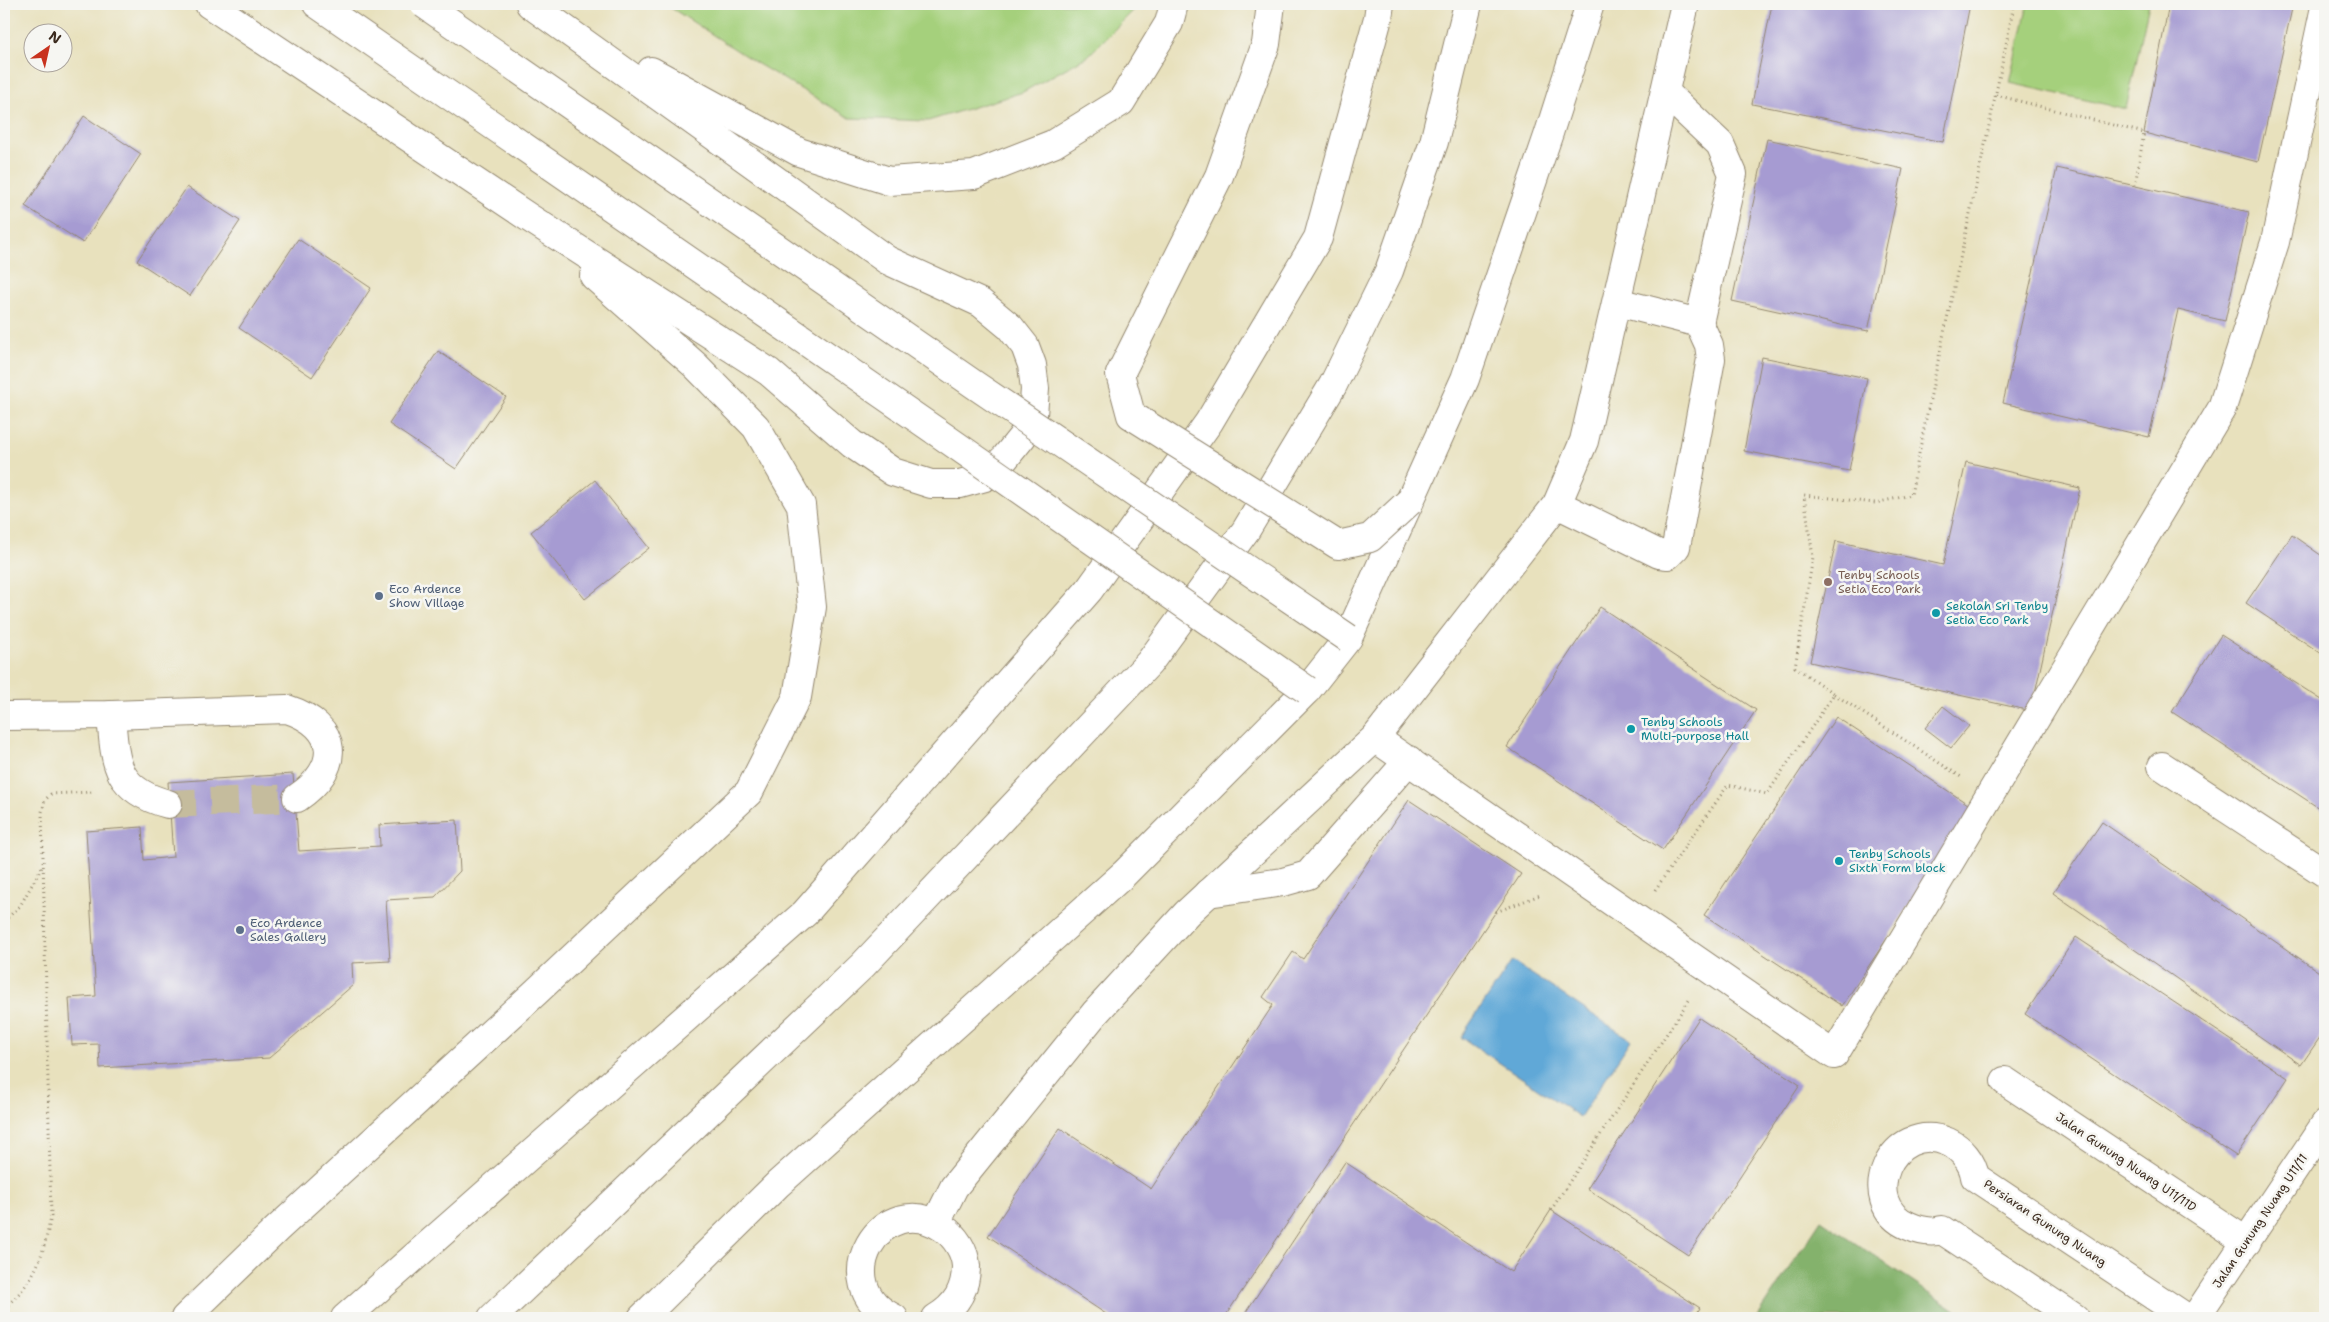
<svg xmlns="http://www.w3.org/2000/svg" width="2329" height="1322" viewBox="0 0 2329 1322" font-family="'Shantell Sans',sans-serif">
	<rect width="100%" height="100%" fill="#f6f6f2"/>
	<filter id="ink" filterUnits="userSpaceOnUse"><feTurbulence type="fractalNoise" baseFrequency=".02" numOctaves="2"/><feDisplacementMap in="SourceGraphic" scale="10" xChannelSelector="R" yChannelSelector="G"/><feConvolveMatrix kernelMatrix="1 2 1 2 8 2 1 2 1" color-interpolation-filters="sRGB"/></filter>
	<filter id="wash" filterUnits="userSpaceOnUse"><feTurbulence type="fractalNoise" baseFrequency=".0096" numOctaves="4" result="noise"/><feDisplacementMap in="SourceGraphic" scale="20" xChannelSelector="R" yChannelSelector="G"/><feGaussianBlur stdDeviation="1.12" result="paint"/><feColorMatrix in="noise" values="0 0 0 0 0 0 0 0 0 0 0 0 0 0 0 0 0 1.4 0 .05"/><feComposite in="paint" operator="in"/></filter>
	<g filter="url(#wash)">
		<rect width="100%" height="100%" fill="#e8e1bd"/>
		<!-- green -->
		<g fill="#a5d07c" stroke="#707d4d">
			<path d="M 665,4 L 1140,4 L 1088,56 L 1023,92 L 928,121 L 850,118 L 758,64 Z"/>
			<path d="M 2028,4 L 2149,4 L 2126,109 L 2010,83 Z"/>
		</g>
		<!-- forest -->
		<path fill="#84b26c" stroke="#606e45" d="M 1821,1220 L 1966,1318 L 1756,1318 Z"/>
		<!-- water -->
		<path fill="#60a8d7" stroke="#4e697a" d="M 1512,961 L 1631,1040 L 1580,1117 L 1461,1037 Z"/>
		<g id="blocks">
			<!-- building -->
			<g fill="#a69bd2">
				<path d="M 1772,4 L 1970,4 L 1943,142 L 1752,104 Z"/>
				<path d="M 2169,4 L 2293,4 L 2258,162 L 2144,133 Z"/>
				<path d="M 84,116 L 141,154 L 83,243 L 25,206 Z"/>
				<path d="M 1767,139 L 1903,169 L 1868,331 L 1732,301 Z"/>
				<path d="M 2057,168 L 2249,212 L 2225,321 L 2178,310 L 2149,437 L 2003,403 Z"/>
				<path d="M 187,187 L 240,221 L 190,296 L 137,261 Z"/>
				<path d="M 298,239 L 371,288 L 312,377 L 239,328 Z"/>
				<path d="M 438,351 L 506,397 L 456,469 L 389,424 Z"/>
				<path d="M 1762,357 L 1867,378 L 1849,471 L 1744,451 Z"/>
				<path d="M 1966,462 L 2080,488 L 2031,711 L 1810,662 L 1836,541 L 1943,565 Z"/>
				<path d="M 595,480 L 649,548 L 585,599 L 531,532 Z"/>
				<path d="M 2292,535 L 2325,558 L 2325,656 L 2246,603 Z"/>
				<path d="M 1600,607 L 1756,710 L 1663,850 L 1507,747 Z"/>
				<path d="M 2221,635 L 2325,702 L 2325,812 L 2172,712 Z"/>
				<path d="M 1943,706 L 1969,726 L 1951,748 L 1925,728 Z"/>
				<path d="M 1836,717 L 1974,808 L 1842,1006 L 1704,915 Z"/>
				<path d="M 293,774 L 299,851 L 380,846 L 379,825 L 457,820 L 460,871 L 435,897 L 386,900 L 390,961 L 352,963 L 353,985 L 269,1058 L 100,1068 L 99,1044 L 72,1045 L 69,998 L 96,996 L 86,831 L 142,827 L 144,860 L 173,857 L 168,782 Z"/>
				<path d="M 1409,800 L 1521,874 L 1224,1318 L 1112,1318 L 988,1236 L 1060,1128 L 1151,1189 L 1273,1005 L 1263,997 L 1293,952 L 1303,959 Z"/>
				<path d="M 2102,822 L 2325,976 L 2325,1030 L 2301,1065 L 2053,893 Z"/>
				<path d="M 2076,937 L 2288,1078 L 2236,1156 L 2025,1014 Z"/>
				<path d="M 1699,1018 L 1800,1085 L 1688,1255 L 1587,1189 Z"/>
				<path d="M 1345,1162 L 1511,1272 L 1551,1210 L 1700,1308 L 1694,1318 L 1242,1318 Z"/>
			</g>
		</g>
	</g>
	<g filter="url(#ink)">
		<use href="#blocks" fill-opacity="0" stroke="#92866e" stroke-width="1"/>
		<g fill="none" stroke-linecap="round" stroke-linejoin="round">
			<!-- minor-tunnel -->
			<path stroke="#c5bc9d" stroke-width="28" stroke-dasharray="28 14" stroke-linecap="butt" d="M 168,804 L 297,798"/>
			<defs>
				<g id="minor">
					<path d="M 1666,93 L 1720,144 L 1733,174 L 1699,323"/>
					<path d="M 1557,504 L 1659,554 L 1668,555 L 1676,547 L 1711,359 L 1709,345 L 1699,323 L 1617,302"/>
					<path d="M 111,715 C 115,763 115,790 168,804"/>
					<path d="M 4,716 L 111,715 L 287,709 C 340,726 342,768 297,798"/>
					<path d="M 1375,738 L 1834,1055 L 2222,408 L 2275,242 L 2325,7"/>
					<path d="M 2162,766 L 2325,873"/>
					<path d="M 1208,893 L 1283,882 L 1308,875 L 1409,760"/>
					<path d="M 2005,1081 L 2247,1242"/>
					<path d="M 936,1223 L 954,1187 L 1095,1013 L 1187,913 L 1375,738 L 1557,504 L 1584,441 L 1685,4"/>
					<path d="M 894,1318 C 824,1285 882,1186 943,1228 C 955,1236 965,1251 966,1266 C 966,1290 956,1306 936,1318"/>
					<path d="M 2075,1318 L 1942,1230 C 1931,1233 1920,1231 1909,1226 C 1855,1204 1891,1118 1948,1142 C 1961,1148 1973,1162 1975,1177 L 2187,1318"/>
					<path d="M 2195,1318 L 2325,1124"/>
				</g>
				<g id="highway">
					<path d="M 209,4 L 528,217 L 769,372 L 852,444 L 893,472 L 931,484 L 960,484 L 985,477 L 1005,458 L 1022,437 L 1033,415 L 1035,389 L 1032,365 L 1025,346 L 1010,327 L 981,303 L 887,260 L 530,4"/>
					<path d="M 317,4 L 937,432"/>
					<path d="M 651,71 L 799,152 L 889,181 L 974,175 L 1053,144 L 1121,102 L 1169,23 L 1174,4"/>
					<path d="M 185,1318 L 277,1229 L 536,992 L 749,792 L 797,697 L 812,607 L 801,505 L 756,427 L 696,366 L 594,276"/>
					<path d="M 345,1318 L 805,913 L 1089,590 L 1209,422 L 1318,238 L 1378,18 L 1380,4"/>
					<path d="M 492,1318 L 863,965 L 1149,663 L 1246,530 L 1333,385 L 1389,271 L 1434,142 L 1468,4"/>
					<path d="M 642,1318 L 778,1184 L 1124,874 L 1307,690 L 1348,638 L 1465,379 L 1549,133 L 1590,4"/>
				</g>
			</defs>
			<!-- minor casing -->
			<use href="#minor" stroke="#92866e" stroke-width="30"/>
			<!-- highway casing -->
			<use href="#highway" stroke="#92866e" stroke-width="30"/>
			<!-- path -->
			<g stroke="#92866e" stroke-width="3" stroke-dasharray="1 4" stroke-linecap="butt">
				<path d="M 1996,95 L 2144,133 L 2135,185"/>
				<path d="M 1834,694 L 1961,777"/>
				<path d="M 1655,890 L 1728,785 L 1767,794 L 1834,694 L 1795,667 L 1813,557 L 1804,495 L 1875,503 L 1911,495 C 1942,331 1982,168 2014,4"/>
				<path d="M 1496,912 L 1540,895"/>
				<path d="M 4,921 L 20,906 L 42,867"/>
				<path d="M 1551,1210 L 1691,997"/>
				<path d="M 4,1308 C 36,1281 43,1256 51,1216 L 42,812 L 45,800 L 51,794 L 93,792"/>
			</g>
			<!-- minor -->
			<use href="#minor" stroke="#fff" stroke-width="28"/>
			<!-- highway -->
			<use href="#highway" stroke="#fff" stroke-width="28"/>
			<defs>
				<g id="highway-bridge">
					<path d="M 424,4 L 975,385 L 1348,638"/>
					<path d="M 1271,4 L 1266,44 L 1219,176 L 1120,374 L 1131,415 L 1338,545 L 1370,538 L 1410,501"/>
					<path d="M 937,432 L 1307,690"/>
				</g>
			</defs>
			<!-- highway-bridge casing -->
			<use href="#highway-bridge" stroke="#92866e" stroke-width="30" stroke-linecap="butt"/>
			<!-- highway-bridge -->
			<use href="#highway-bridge" stroke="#fff" stroke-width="28"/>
		</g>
	</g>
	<!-- markers -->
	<circle fill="#8d6e63" stroke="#f6f6f2" stroke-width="2" cx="1828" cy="582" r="5"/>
	<g fill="#5c6f8a" stroke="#f6f6f2" stroke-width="2">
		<circle cx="379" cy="596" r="5"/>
		<circle cx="240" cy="930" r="5"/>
	</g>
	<g fill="#0f9aa8" stroke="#f6f6f2" stroke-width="2">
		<circle cx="1936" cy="613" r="5"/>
		<circle cx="1631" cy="729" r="5"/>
		<circle cx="1839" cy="861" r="5"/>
	</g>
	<g text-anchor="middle" stroke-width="5" stroke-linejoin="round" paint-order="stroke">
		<!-- education labels -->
		<g font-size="12" fill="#785e54" stroke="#f6f6f2" text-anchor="start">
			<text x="1838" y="579">Tenby Schools<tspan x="1838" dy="14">Setia Eco Park</tspan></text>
		</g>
		<!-- service labels -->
		<g font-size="12" fill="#4e5e75" stroke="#f6f6f2" text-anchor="start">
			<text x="389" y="593">Eco Ardence<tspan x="389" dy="14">Show Village</tspan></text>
			<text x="250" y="927">Eco Ardence<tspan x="250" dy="14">Sales Gallery</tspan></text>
		</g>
		<!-- culture labels -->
		<g font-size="12" fill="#0d838f" stroke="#f6f6f2" text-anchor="start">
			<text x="1946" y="610">Sekolah Sri Tenby<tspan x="1946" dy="14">Setia Eco Park</tspan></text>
			<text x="1641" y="726">Tenby Schools<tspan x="1641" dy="14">Multi-purpose Hall</tspan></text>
			<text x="1849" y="858">Tenby Schools<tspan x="1849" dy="14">Sixth Form block</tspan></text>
		</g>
		<!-- street labels -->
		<g font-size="12" fill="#3b2a1e" stroke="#f6f6f2">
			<text transform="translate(2126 1162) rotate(34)" y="4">Jalan Gunung Nuang U11/11D</text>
			<text transform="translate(2260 1221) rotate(-56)" y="4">Jalan Gunung Nuang U11/11</text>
			<text transform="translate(2045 1223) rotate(34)" y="4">Persiaran Gunung Nuang</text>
		</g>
	</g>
	<!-- margin -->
	<rect width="2329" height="1322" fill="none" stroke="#f6f6f2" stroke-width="20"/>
	<!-- north arrow -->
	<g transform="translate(48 48) rotate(34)"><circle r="24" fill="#f6f6f2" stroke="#aba49d"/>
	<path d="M0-4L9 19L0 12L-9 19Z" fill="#c8321e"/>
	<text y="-8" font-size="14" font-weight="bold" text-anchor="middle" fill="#3b2a1e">N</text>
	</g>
</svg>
